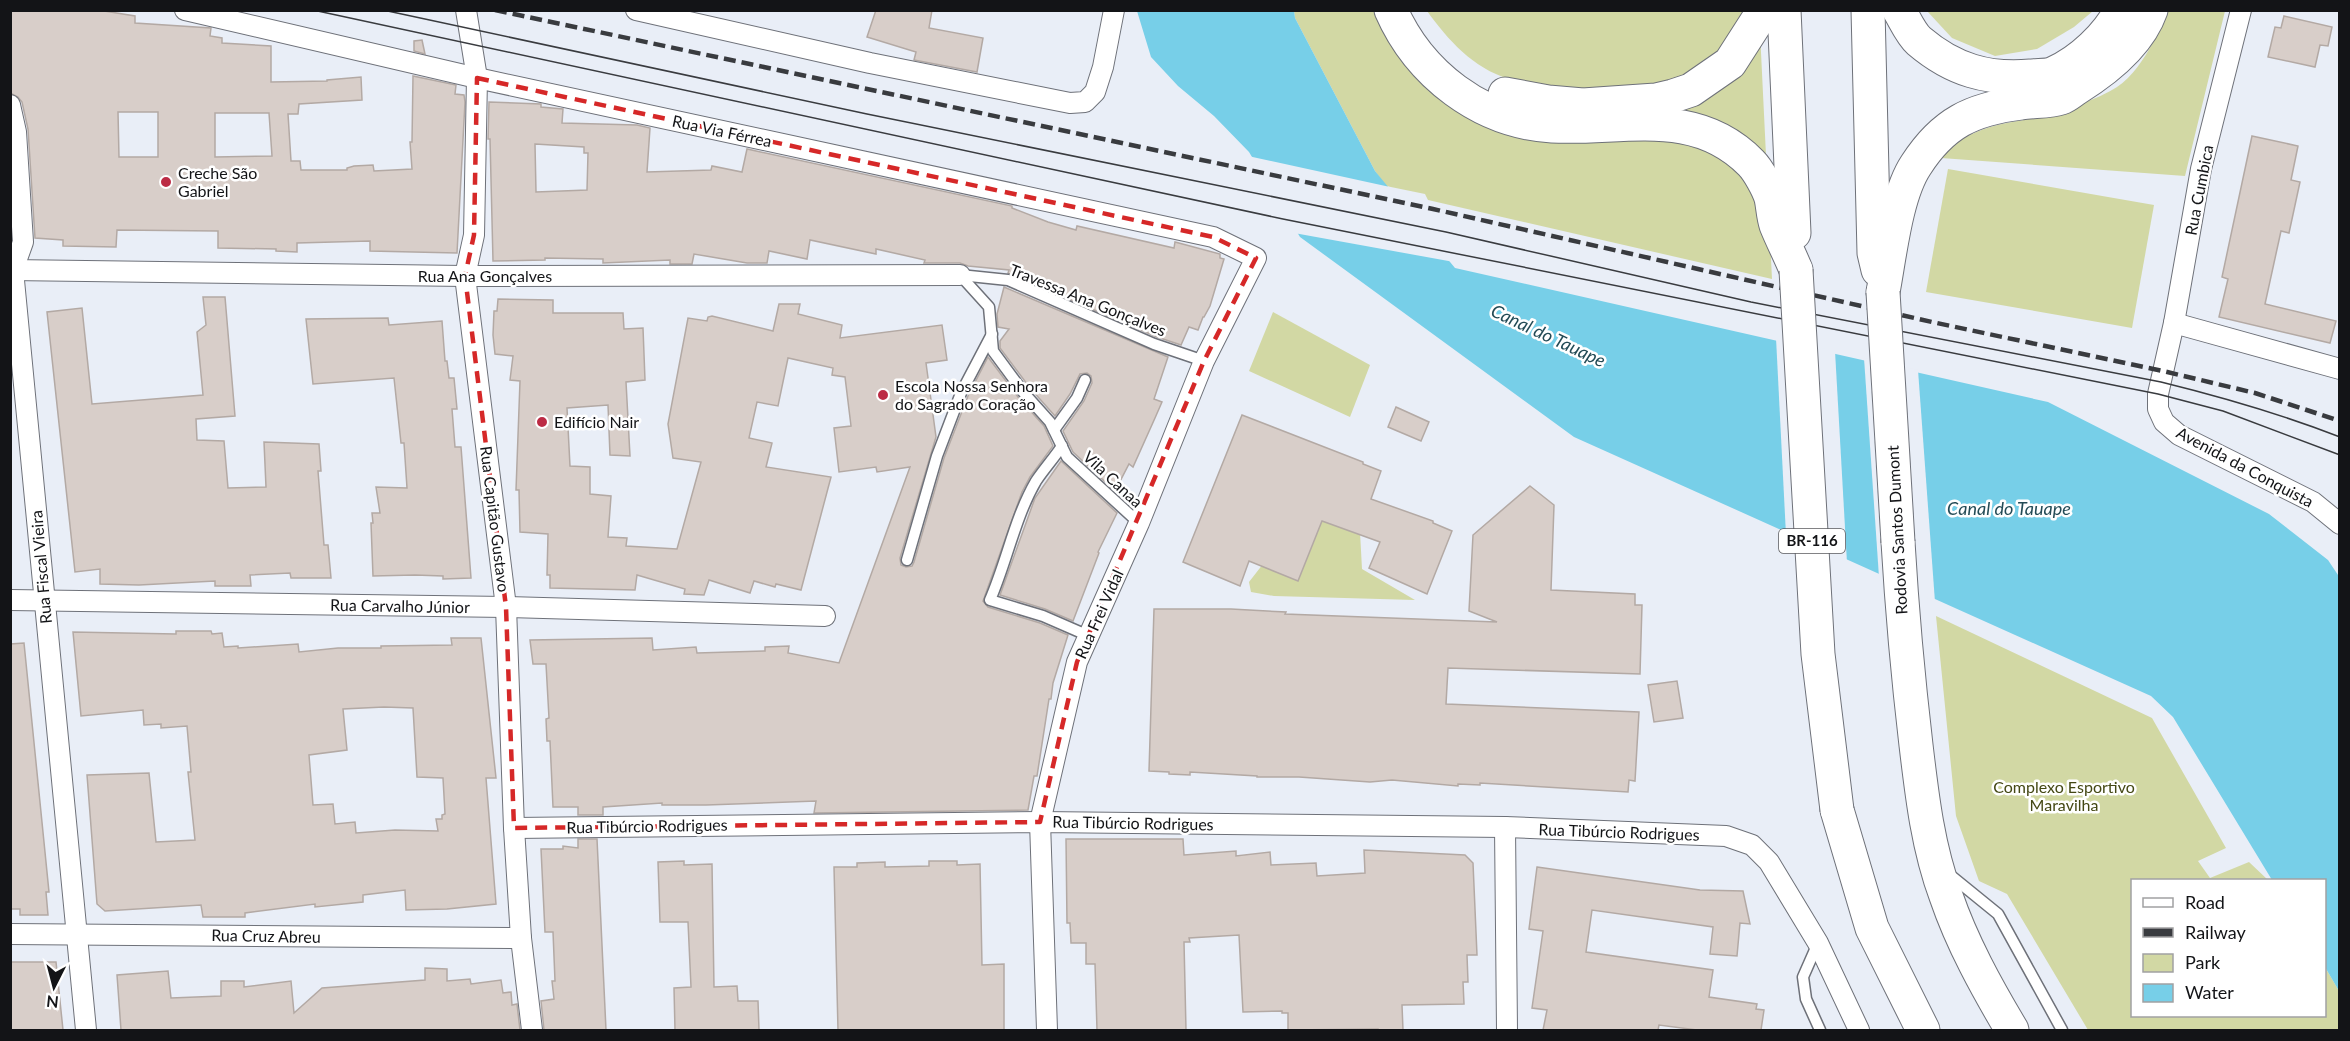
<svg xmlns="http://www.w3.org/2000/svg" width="2350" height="1041" viewBox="0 0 2350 1041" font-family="Lato,sans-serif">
	<rect width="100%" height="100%" fill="#e9eef7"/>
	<!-- green -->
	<g fill="#d2d8a4">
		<path d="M 1294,11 L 1378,11 L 1452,106 L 1564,92 C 1546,88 1527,85 1509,79 C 1473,68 1448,40 1427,11 L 1759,11 L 1772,279 L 1428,200 L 1425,194 L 1386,186 L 1375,171 L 1295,18 Z"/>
		<path d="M 1927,11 L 2093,11 L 2074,27 L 2037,49 L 1995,56 L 1952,38 Z"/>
		<path d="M 2167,11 L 2225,11 L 2185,176 L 1941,158 C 1966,128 2000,124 2036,118 C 2056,114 2101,98 2117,87 C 2132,77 2144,59 2152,44 C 2157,33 2165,22 2167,11 Z"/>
		<path d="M 1948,169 L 2154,205 L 2132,328 L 1926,292 Z"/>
		<path d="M 1273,312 L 1370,365 L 1350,417 L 1249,371 Z"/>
		<path d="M 1287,510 L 1360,532 L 1362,569 L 1415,600 L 1274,596 L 1251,592 L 1249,582 L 1263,564 Z"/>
		<path d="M 1936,616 L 2152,718 L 2226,848 L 2198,861 L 2210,878 L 2249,862 L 2268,880 L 2132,880 L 2132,1016 L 2324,1016 L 2325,967 L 2339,991 L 2339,1030 L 2088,1030 L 2007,894 L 1979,881 L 1956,816 Z"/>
	</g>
	<!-- water -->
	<path fill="#77cfe8" d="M 1137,11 L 1294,11 L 1295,18 L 1375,171 L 1455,268 L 2048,402 L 2269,514 L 2328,560 L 2340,578 L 2339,991 L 2325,967 L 2324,880 L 2272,880 L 2173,717 L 2151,696 L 1574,437 L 1300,237 L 1249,152 L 1214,116 L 1178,86 L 1151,57 Z"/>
	<!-- pier -->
	<g fill="#e9eef7">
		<path d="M 1248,156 L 1390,187 L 1454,262 L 1294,233 Z"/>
		<path d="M 1776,338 L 1835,351 L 1847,563 L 1786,535 Z"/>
		<path d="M 1864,358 L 1918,370 L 1935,602 L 1879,577 Z"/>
	</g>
	<!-- building -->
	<g fill="#d8cec9" stroke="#b3a9a4" stroke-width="1.5" fill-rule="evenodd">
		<path d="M 10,10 L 98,10 L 135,16 L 135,23 L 211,28 L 210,36 L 222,38 L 222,43 L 271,46 L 271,82 L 327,81 L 327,80 L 361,77 L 362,100 L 299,104 L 298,114 L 288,114 L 291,161 L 300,161 L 301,170 L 347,170 L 347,168 L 354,166 L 373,165 L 374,171 L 412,169 L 410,142 L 412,142 L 413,76 L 456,85 L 455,94 L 464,95 L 465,102 L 457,253 L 370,251 L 370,241 L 297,243 L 297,252 L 276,251 L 276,249 L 218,248 L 218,231 L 117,230 L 116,247 L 63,246 L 63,240 L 35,238 L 28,129 L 22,102 L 18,97 L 10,93 ZM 118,112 L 158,112 L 158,157 L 119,157 ZM 215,113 L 269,113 L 272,156 L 215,157 Z"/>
		<path d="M 876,10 L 932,10 L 929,28 L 983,38 L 977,72 L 914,60 L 916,52 L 867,37 Z"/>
		<path d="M 2284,16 L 2332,27 L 2328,46 L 2320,45 L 2315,67 L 2268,57 L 2275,27 L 2281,28 Z"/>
		<path d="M 422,40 L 425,54 L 414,51 L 414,41 Z"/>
		<path d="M 489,102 L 541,104 L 541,107 L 563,109 L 562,123 L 637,125 L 650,128 L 647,172 L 711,170 L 712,166 L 742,172 L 747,149 L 1012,206 L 1012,208 L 1048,222 L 1076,230 L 1077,226 L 1174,248 L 1175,242 L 1220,254 L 1220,258 L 1224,259 L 1210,306 L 1204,317 L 1203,317 L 1198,330 L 1189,327 L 1181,345 L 1157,337 L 1008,273 L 1009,270 L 968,266 L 960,263 L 924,263 L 925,260 L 876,249 L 876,254 L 810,240 L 807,259 L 769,251 L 767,263 L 747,263 L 694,254 L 692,264 L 670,264 L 670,260 L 603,263 L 603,259 L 545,258 L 545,260 L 493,261 L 490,139 L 488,139 ZM 535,144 L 584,147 L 584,153 L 588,153 L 587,190 L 536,192 Z"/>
		<path d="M 2252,136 L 2298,146 L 2291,180 L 2300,182 L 2289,233 L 2281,231 L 2265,304 L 2336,321 L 2330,343 L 2219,317 L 2228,279 L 2222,277 Z"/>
		<path d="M 1004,287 L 1168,357 L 1154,399 L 1162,402 L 1155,418 L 1133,467 L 1129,464 L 1115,491 L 1073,452 L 1063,431 L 1084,401 L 1092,383 L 1091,376 L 1087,373 L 1080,374 L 1070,394 L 1055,416 L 1030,388 L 1000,348 L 1000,341 L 1009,329 L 998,327 L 997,314 Z"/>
		<path d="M 203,297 L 225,297 L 235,416 L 196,419 L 197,440 L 224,441 L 228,488 L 266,487 L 264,442 L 319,444 L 321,471 L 318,471 L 324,545 L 328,545 L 331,578 L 291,578 L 290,573 L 250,575 L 251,586 L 215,586 L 215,581 L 139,585 L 100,584 L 100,569 L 75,572 L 47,312 L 82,308 L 92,404 L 203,395 L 197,332 L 206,325 Z"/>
		<path d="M 498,299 L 553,300 L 553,313 L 623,313 L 624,329 L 643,328 L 645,380 L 626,382 L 630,456 L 610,455 L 608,405 L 567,408 L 570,466 L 590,467 L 590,494 L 611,496 L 608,537 L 627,538 L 626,546 L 677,549 L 701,462 L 673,458 L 668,424 L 688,318 L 707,321 L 708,317 L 712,316 L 773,331 L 779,304 L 800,304 L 798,314 L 842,325 L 840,338 L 942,325 L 947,360 L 926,363 L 936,437 L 900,558 L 901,565 L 906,567 L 912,566 L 914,562 L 944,458 L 968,396 L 988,357 L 1018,397 L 1044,426 L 1053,446 L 1030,477 L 1022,492 L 983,601 L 988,607 L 1040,623 L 1068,635 L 1053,683 L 1051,699 L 1049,699 L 1037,776 L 1034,776 L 1028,810 L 814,813 L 816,801 L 706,805 L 662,805 L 662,803 L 603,807 L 603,815 L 578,815 L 578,807 L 553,807 L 550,741 L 547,741 L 546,719 L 549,718 L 546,664 L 533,664 L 530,640 L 652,638 L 653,650 L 696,647 L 697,653 L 765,651 L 765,647 L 789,646 L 788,653 L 839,663 L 910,467 L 877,472 L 876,467 L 839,472 L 834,428 L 851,426 L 845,377 L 832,375 L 833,368 L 788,358 L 778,406 L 757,402 L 749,438 L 772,443 L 766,467 L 831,477 L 801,590 L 776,584 L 775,587 L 754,581 L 750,593 L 709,580 L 704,595 L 684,594 L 685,589 L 637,575 L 635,590 L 550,588 L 550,575 L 547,575 L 548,534 L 520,532 L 519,490 L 516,490 L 520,381 L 510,380 L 513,356 L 495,354 L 493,335 L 494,311 L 497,311 Z"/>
		<path d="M 388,318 L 389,325 L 442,321 L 445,361 L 447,361 L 449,378 L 454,378 L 457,409 L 452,409 L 455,447 L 461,447 L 471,578 L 443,579 L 443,576 L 415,575 L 373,576 L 371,523 L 373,523 L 372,513 L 380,513 L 376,487 L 407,488 L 404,443 L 401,443 L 394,378 L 313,384 L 306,319 Z"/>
		<path d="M 1396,407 L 1429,422 L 1421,441 L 1388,427 Z"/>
		<path d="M 1242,415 L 1363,462 L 1363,464 L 1381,471 L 1371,499 L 1433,521 L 1433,523 L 1452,531 L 1427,594 L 1369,568 L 1380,542 L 1322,521 L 1298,581 L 1249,561 L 1240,586 L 1183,562 Z"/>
		<path d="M 1061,461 L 1117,513 L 1098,552 L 1099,553 L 1073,621 L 1045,609 L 1000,595 L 1035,498 Z"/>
		<path d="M 1530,486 L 1554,505 L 1551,590 L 1635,594 L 1635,605 L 1642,605 L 1640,674 L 1448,668 L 1446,704 L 1639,712 L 1635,781 L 1629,780 L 1628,792 L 1480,783 L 1480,785 L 1458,784 L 1458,786 L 1392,780 L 1370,782 L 1299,777 L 1257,777 L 1257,776 L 1190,772 L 1190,775 L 1169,774 L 1169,772 L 1149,771 L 1154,609 L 1231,609 L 1286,612 L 1285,614 L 1497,622 L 1469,611 L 1473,535 Z"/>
		<path d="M 176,631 L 211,631 L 212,634 L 222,633 L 224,647 L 238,646 L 238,648 L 298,644 L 299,652 L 338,648 L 381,648 L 381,646 L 452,645 L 451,638 L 481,638 L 496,778 L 486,778 L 496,904 L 447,909 L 406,910 L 405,890 L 363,895 L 363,902 L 315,907 L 315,904 L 245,913 L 245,917 L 203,917 L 201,905 L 105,911 L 97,904 L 87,775 L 149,773 L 156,842 L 195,840 L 188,772 L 191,772 L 187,726 L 161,728 L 161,724 L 144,725 L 143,710 L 81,716 L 73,632 L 176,634 ZM 384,707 L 413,708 L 417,777 L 443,778 L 445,814 L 442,815 L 442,819 L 436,819 L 438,831 L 395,830 L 356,833 L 355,822 L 335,824 L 333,804 L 313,805 L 309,755 L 347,750 L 343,709 Z"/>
		<path d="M 24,643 L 49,892 L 46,892 L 48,915 L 20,915 L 20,909 L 10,909 L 10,644 Z"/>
		<path d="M 1677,681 L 1683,718 L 1654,722 L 1648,685 Z"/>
		<path d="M 578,839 L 597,839 L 606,1030 L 544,1030 L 541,1001 L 554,999 L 552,981 L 555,981 L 553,932 L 545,932 L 541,849 L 563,849 L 563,846 L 578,848 Z"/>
		<path d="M 1066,839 L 1183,839 L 1184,855 L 1236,851 L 1236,856 L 1270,852 L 1271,865 L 1316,863 L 1317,876 L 1365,873 L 1364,850 L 1465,855 L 1473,863 L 1477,955 L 1467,955 L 1468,982 L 1463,982 L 1464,1004 L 1402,1005 L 1403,1030 L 1378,1030 L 1378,1029 L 1288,1030 L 1288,1013 L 1282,1013 L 1282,1011 L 1243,1012 L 1239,935 L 1189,938 L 1190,942 L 1184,942 L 1186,1030 L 1097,1030 L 1095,964 L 1086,964 L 1086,943 L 1071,943 L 1070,923 L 1067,923 Z"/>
		<path d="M 684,861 L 684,865 L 712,864 L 714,987 L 737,986 L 738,1001 L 758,1001 L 759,1030 L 675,1030 L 674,988 L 691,987 L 688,922 L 660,922 L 658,862 Z"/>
		<path d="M 929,861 L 957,861 L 957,865 L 980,864 L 982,965 L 1004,964 L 1004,1030 L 838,1030 L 834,867 L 857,867 L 857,863 L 885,862 L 885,867 L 929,866 Z"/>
		<path d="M 1537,867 L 1700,890 L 1743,891 L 1750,924 L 1740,923 L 1737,956 L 1710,954 L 1713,927 L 1592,910 L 1586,952 L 1713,970 L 1709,997 L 1757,1004 L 1756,1009 L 1764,1010 L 1761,1030 L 1697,1030 L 1659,1025 L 1658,1030 L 1543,1030 L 1547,1010 L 1532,1008 L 1543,931 L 1529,929 Z"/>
		<path d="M 10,962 L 56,962 L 63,1030 L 10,1030 Z"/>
		<path d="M 425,968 L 447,969 L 447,981 L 470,979 L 471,984 L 501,980 L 503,993 L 511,992 L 512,1005 L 517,1004 L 520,1030 L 121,1030 L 117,975 L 168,971 L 171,998 L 221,996 L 221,981 L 244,981 L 244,987 L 291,981 L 294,1013 L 322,988 L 425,980 Z"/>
	</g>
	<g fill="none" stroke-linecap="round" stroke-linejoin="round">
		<defs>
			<g id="service">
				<path d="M 960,275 L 989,307 L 993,351 L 1024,393 L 1050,422 L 1067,457 L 1139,523"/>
				<path d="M 960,275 L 1008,280 L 1154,344 L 1204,361"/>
				<path d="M 1054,430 L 1077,398 L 1085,380"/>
				<path d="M 1062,446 C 1054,458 1044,469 1036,481 C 1015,517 1007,561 990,600 L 1043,616 L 1089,636"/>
				<path d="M 907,560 L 937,456 L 961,393 L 992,334"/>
				<path d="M 1950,875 L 1998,914 L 2062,1030"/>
				<path d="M 1818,943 L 1803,977 L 1806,999 L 1820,1030"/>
			</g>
			<g id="minor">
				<path d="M 185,10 L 477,78 L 1213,237 L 1256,258 L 1204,361 L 1139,523 L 1077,662 L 1040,822 L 1047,1030"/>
				<path d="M 466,10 L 477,78 L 474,235 L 465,276 L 506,607 L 514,828 L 521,938 L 532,1030"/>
				<path d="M 636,10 L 870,63 L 1070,103 L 1085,102 L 1095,92 L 1103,67 L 1114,10"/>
				<path d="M 2241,10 L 2201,169 L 2174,323 L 2158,394 L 2158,409 L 2164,422 L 2179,435 L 2313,502 L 2340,524"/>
				<path d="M 10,105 L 16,132 L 23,242 L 13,270 L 86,1030"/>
				<path d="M 10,270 L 465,276 L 960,275"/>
				<path d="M 2174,323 L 2340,369"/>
				<path d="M 10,600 L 506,607 L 825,616"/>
				<path d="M 1505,827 L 1507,1030"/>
				<path d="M 514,828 L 1040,822 L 1505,827 L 1726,836 L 1752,845 L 1769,862 L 1818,943 L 1859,1030"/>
				<path d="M 10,934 L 521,938"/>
			</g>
			<g id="trunk">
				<path d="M 1391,10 C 1419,74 1481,122 1552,126 C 1622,130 1694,105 1751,163 C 1758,170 1768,188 1771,198 C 1773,207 1773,216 1776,225 C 1782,240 1790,255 1796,270"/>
				<path d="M 1784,10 L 1794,233"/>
				<path d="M 1868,10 L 1874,253 L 1878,270"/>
				<path d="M 1899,10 C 1905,20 1911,34 1919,41 C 1953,70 1988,80 2031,76 C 2038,75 2048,76 2054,73 C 2081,61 2107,36 2121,10"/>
				<path d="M 1505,94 L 1548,102 L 1583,105 L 1656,100 L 1673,96 L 1691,90 L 1730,63 L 1764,10"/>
				<path d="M 1883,292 C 1890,255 1896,195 1916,165 C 1943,123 1972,109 2021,103 C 2033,101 2049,102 2061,98 C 2067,96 2072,91 2077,88 C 2106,70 2139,44 2151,10"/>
				<path d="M 1898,542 C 1902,610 1908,677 1916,745 C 1922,796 1928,848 1946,896 C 1962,943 1987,988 2012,1030"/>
				<path d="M 1837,810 L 1872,928 L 1923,1030"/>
			</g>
		</defs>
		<!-- service casing -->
		<use href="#service" stroke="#6e7179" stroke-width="13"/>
		<!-- minor casing -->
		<use href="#minor" stroke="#6e7179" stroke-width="22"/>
		<!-- trunk casing -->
		<use href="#trunk" stroke="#6e7179" stroke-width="35"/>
		<!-- service -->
		<use href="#service" stroke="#fff" stroke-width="10"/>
		<!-- minor -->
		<use href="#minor" stroke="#fff" stroke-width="20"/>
		<!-- trunk -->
		<use href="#trunk" stroke="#fff" stroke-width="33"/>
		<!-- tram -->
		<g stroke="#393b3f" stroke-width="1.5">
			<path d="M 313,10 L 1283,219 L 2158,394 L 2223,411 L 2340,455"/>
			<path d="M 383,10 L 867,114 L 1446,232 L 1751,302 L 2161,382 C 2222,397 2281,414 2340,437"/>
		</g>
		<!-- rail -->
		<path stroke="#393b3f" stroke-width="4.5" stroke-dasharray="12 6" stroke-linecap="butt" d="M 495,10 L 1433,209 L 1932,322 L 2163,371 L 2255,393 L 2340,421"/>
		<defs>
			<g id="trunk-bridge">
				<path d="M 1796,270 L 1818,654 L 1837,810"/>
				<path d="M 1883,292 L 1898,542"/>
			</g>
		</defs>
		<!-- trunk-bridge casing -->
		<use href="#trunk-bridge" stroke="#6e7179" stroke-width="35" stroke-linecap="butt"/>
		<!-- trunk-bridge -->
		<use href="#trunk-bridge" stroke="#fff" stroke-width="33"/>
	</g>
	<!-- marked area -->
	<path fill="none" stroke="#d62828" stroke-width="4.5" stroke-dasharray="12 8" stroke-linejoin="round" d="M 477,78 L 1213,237 L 1256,258 L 1204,361 L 1077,662 L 1040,822 L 514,828 L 506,607 L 465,276 L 474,235 Z"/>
	<!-- markers -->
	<g fill="#bc2b44" stroke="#fff" stroke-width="2">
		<circle cx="166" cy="182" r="6"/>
		<circle cx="883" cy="395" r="6"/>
		<circle cx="542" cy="422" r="6"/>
	</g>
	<g text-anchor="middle" stroke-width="5" stroke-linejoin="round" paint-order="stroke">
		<!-- shield labels -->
		<rect fill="#fff" stroke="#5a5a5d" stroke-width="1.5" x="1779" y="529" width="66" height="24" rx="4.5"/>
		<g font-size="15" font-weight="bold" fill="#131417">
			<text x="1812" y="546">BR-116</text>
		</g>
		<!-- street labels -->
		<g font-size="16" fill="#131417" stroke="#fff">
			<text transform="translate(722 131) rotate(12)" y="6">Rua Via Férrea</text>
			<text transform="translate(2199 190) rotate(-79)" y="6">Rua Cumbica</text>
			<text x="485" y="282">Rua Ana Gonçalves</text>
			<text transform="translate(1088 300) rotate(22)" y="6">Travessa Ana Gonçalves</text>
			<text transform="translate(2245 467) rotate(28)" y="6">Avenida da Conquista</text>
			<text transform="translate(1113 479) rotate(43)" y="6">Vila Canaa</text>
			<text transform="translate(495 519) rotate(83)" y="6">Rua Capitão Gustavo</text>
			<text transform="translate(1897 530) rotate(-93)" y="6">Rodovia Santos Dumont</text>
			<text transform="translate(41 567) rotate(-95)" y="6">Rua Fiscal Vieira</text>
			<text transform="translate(400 606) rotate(1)" y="6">Rua Carvalho Júnior</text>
			<text transform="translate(1099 614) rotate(-66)" y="6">Rua Frei Vidal</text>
			<text transform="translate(1133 823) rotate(1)" y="6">Rua Tibúrcio Rodrigues</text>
			<text transform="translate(647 826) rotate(-1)" y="6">Rua Tibúrcio Rodrigues</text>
			<text transform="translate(1619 832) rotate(2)" y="6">Rua Tibúrcio Rodrigues</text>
			<text transform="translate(266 936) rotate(1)" y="6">Rua Cruz Abreu</text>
		</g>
		<!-- poi labels -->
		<g font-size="16" fill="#131417" stroke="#fff" text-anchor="start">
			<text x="178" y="179">Creche São<tspan x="178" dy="18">Gabriel</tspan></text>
			<text x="895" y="392">Escola Nossa Senhora<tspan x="895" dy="18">do Sagrado Coração</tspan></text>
			<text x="554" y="428">Edifício Nair</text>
		</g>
		<!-- park labels -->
		<g font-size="16" fill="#444814" stroke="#fff">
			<text x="2064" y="793">Complexo Esportivo<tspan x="2064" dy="18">Maravilha</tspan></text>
		</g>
		<!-- water labels -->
		<g font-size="18" font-style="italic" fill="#234b56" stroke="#fff">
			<text transform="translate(1548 336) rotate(25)" y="6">Canal do Tauape</text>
			<text x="2009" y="515">Canal do Tauape</text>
		</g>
	</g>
	<!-- border -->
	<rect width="2350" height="1041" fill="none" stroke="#131417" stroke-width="24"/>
	<!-- legend -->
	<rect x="2131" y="879" width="195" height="138" fill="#ffffff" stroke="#a1a1a2" stroke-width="1.5"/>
	<rect x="2143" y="898" width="30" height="9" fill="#ffffff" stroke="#a1a1a2" stroke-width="1.5"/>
	<text x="2185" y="909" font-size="18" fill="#131417">Road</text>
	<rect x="2143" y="928" width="30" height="9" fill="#393b3f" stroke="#a1a1a2" stroke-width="1.5"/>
	<text x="2185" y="939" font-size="18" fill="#131417">Railway</text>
	<rect x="2143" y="954" width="30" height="18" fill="#d2d8a4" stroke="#a1a1a2" stroke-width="1.5"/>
	<text x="2185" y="969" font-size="18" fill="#131417">Park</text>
	<rect x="2143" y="984" width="30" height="18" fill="#77cfe8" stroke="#a1a1a2" stroke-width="1.5"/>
	<text x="2185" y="999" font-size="18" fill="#131417">Water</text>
	<!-- north arrow -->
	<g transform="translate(54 987) rotate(186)" stroke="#ffffff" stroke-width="4.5" paint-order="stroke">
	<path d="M0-4.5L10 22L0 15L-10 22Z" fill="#131417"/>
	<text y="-9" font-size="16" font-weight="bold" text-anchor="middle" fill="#131417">N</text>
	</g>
</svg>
